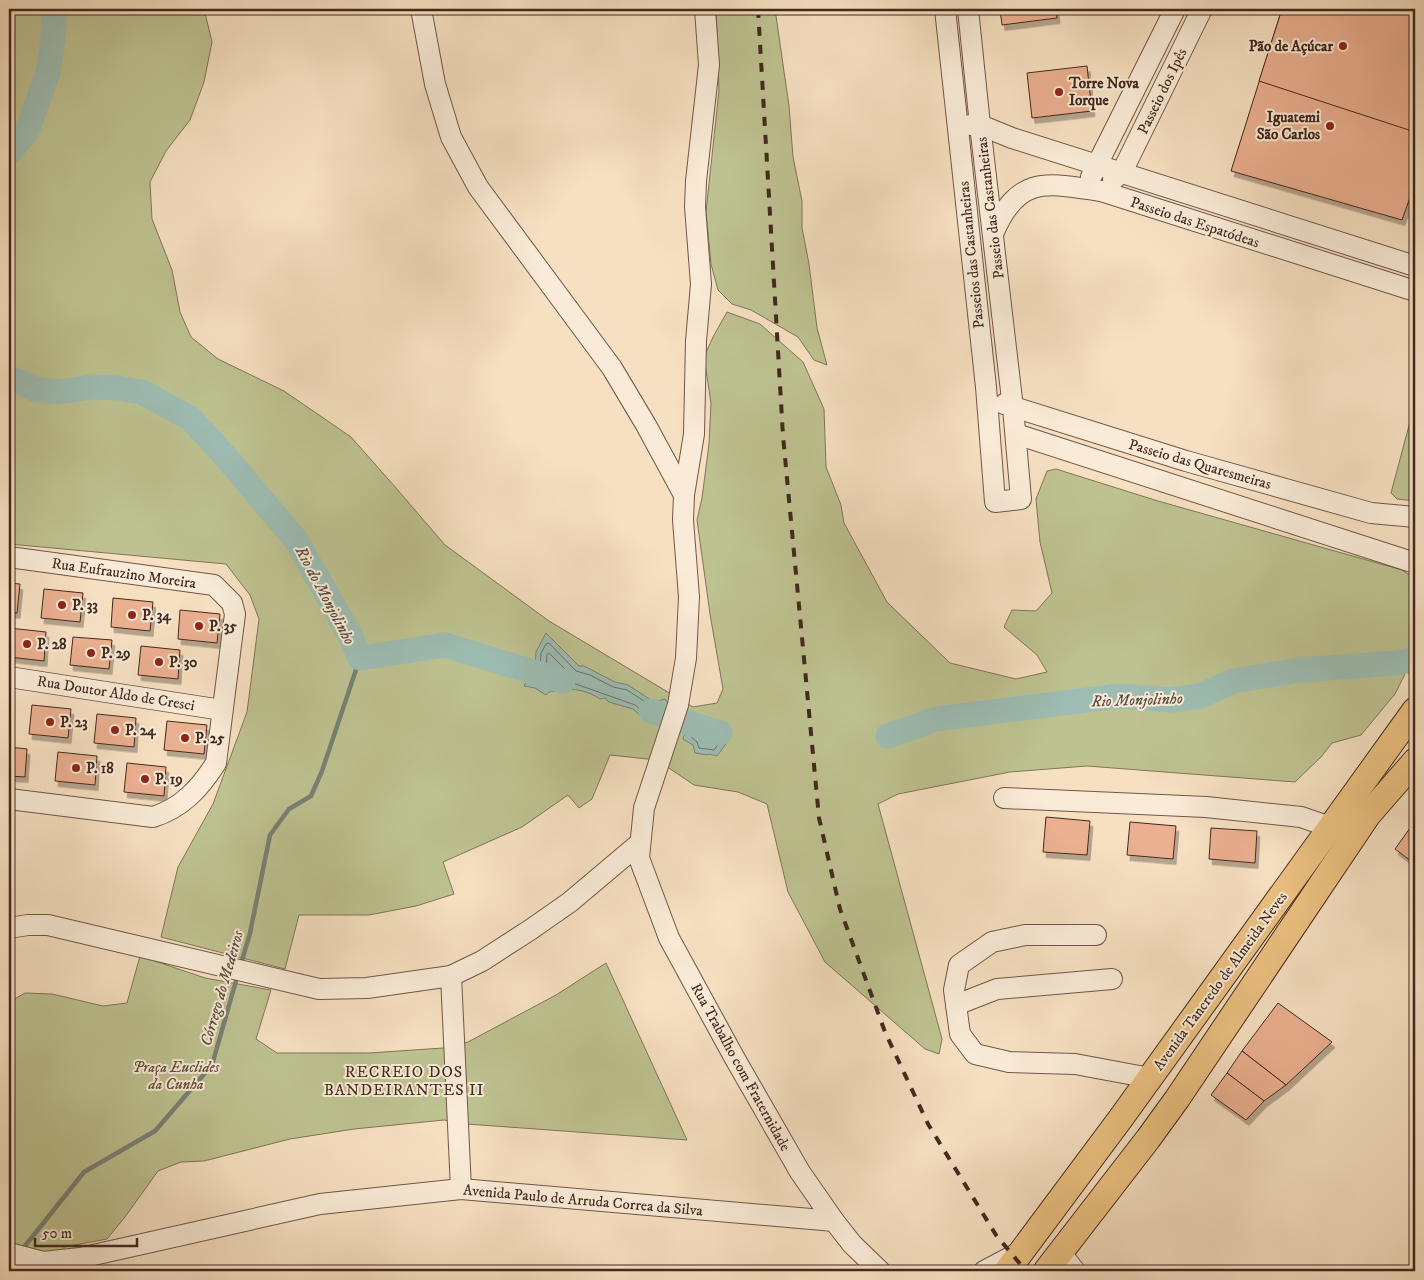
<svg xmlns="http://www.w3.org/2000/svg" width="1424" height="1280" viewBox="0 0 1424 1280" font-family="'IM FELL DW Pica',serif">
	<defs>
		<filter id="shadow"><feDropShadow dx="3" dy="5.5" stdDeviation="0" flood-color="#0004"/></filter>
	</defs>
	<rect width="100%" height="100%" fill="#f6e0c1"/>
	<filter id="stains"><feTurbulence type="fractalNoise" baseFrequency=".004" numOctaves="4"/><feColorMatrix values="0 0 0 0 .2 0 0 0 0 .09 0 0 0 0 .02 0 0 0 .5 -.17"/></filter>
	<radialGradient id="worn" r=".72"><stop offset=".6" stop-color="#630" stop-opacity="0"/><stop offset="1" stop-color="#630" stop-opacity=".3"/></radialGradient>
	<!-- green -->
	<g fill="#bec291" stroke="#817558">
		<path d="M 9,9 L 203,9 L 205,13 L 212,42 L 204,82 L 190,120 L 166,151 L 150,182 L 152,219 L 172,270 L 180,312 L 191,337 L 218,359 L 284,391 L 351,437 L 396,488 L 445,545 L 549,621 L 693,707 L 717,703 L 723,689 L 710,614 L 697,520 L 702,498 L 709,444 L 711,403 L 704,357 L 713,337 L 727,312 L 760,324 L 803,362 L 824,409 L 826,467 L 841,505 L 844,523 L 887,602 L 950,663 L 1016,679 L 1047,672 L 1037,655 L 1004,627 L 1012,610 L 1036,611 L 1052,593 L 1040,542 L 1036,499 L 1047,471 L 1056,469 L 1158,501 L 1402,570 L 1415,579 L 1415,654 L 1395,694 L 1361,735 L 1332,743 L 1321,757 L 1295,782 L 1087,766 L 1010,772 L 898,794 L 878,804 L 942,1039 L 939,1054 L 925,1049 L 825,962 L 788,892 L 767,804 L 738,792 L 694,785 L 657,760 L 610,755 L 592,799 L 579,808 L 568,795 L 522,827 L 443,862 L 454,894 L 416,906 L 369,915 L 299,915 L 285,969 L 161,937 L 178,867 L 213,804 L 247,712 L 259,619 L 250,595 L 226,564 L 9,544 Z"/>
		<path d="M 716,9 L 775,9 L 789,106 L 793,157 L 802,201 L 802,228 L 809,264 L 817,328 L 827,365 L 814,360 L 798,337 L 751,310 L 732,304 L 718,290 L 711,264 L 706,212 L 719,90 Z"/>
		<path d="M 1415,403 L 1415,501 L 1397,499 L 1391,493 Z"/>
		<path d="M 140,956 L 205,978 L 271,990 L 256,1039 L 277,1053 L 369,1053 L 443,1048 L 468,1042 L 556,995 L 606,963 L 687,1140 L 467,1124 L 444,1120 L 354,1129 L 290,1139 L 204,1161 L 181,1162 L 158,1171 L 125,1217 L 107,1239 L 64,1247 L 63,1271 L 9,1271 L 9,1002 L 25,993 L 52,994 L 103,1006 L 127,1003 Z"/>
	</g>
	<!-- water -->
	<g fill="#9dbdb3" stroke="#798177">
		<path d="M 546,633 L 579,666 L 584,666 L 615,682 L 628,685 L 654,702 L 665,699 L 674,710 L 670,724 L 654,722 L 649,717 L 642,717 L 633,709 L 609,702 L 605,698 L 600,699 C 590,692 578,689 565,689 L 563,693 C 557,690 550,690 546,695 L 535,688 L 524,686 L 535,666 L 536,652 Z"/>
		<path d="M 711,726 L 725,729 L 728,741 L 717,756 L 709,754 L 708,755 L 695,753 L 693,745 L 683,739 L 687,727 L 699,730 Z"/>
	</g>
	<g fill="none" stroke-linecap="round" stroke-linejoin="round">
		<!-- shore -->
		<g stroke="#707268" stroke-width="1">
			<path d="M 549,653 L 570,674 L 570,677 L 547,681 L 543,679 L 546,669 L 547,655 Z"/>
			<path d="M 662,718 L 657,717 L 651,712 L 644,712 L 635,705 L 576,684 L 546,688 L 535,682 L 533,680 L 540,668 L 541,653 L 546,644 L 549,643 L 576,671 L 590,675 L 613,687 L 627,690 L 652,706 L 662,705 L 665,708"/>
			<path d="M 711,731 L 720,733 L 722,739 L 714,750 L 699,748 L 697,742 L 691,737 L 692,734 L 700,735 Z"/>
		</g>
		<!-- stream -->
		<g stroke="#798177" stroke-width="4.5">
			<path d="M 241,964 L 250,933 L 270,835 L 289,809 L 311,796 L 322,771 L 360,658"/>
			<path d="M 21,1251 L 84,1172 L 155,1131 L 212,1065 L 238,974"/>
		</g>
		<!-- river -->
		<g stroke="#9dbdb3" stroke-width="25">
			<path d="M 9,153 L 27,131 L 48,72 L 53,38 L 55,9"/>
			<path d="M 9,377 L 34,389 L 59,392 L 91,387 L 117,388 L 142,392 L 191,419 L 225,456 L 296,540 L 350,635 L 360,658 L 445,645 L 563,681"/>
			<path d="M 651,711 L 720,733"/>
			<path d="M 888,736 L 936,719 L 1119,696 L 1170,700 L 1200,696 L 1233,681 L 1299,670 L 1397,663 L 1415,659"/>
		</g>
	</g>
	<!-- building -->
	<g fill="#ebb090" stroke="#44281e" filter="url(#shadow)">
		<path d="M 1000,9 L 1056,9 L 1057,18 L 1002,25 Z"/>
		<path d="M 1282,9 L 1406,9 L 1415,12 L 1415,205 L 1408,203 L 1402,220 L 1231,171 Z"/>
		<path d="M 1282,9 L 1407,9 L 1415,12 L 1415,132 L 1259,81 Z"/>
		<path d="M 1087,66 L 1092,111 L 1032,118 L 1027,73 Z"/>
		<path d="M 1415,183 L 1415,205 L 1408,203 Z"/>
		<path d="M 9,583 L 20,584 L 17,613 L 9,612 Z"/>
		<path d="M 44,589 L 83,593 L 80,622 L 41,618 Z"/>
		<path d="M 113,598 L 153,602 L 150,631 L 111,627 Z"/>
		<path d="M 180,610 L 220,614 L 217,643 L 178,639 Z"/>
		<path d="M 9,628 L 46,632 L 44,661 L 9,657 Z"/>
		<path d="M 73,637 L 112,640 L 109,669 L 70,665 Z"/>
		<path d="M 141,646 L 180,650 L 178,679 L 138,675 Z"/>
		<path d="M 32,705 L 71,709 L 68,738 L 29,734 Z"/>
		<path d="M 97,714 L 136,718 L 134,747 L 94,743 Z"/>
		<path d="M 167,721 L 207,725 L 204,754 L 164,750 Z"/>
		<path d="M 9,747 L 27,749 L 25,777 L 9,776 Z"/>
		<path d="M 58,752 L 97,756 L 95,785 L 55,781 Z"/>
		<path d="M 127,763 L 166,767 L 164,796 L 124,792 Z"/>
		<path d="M 1046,817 L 1090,821 L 1087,855 L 1043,852 Z"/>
		<path d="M 1415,821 L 1415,864 L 1395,849 Z"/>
		<path d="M 1130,822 L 1176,826 L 1173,859 L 1127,855 Z"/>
		<path d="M 1211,828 L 1257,831 L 1255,863 L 1209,859 Z"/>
		<path d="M 1278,1003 L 1332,1042 L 1286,1085 L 1242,1051 Z"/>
		<path d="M 1242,1051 L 1286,1085 L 1264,1101 L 1227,1073 Z"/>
		<path d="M 1227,1073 L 1264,1101 L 1246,1120 L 1211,1095 Z"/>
	</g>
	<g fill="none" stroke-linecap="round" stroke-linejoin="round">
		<defs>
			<g id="minor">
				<path d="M 421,9 L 435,84 L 451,137 L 478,187 L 612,368 L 646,425 L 684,495 L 683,520 L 689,597 L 686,658 L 678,705 L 644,808 L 639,858 L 669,938 L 734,1057 L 800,1172 L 834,1221 L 852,1244 L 880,1271"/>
				<path d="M 945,9 L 986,387 L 995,502 L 1021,499 L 1013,408 L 980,125 L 968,9"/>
				<path d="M 970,125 L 980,125 L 1012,138 L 1415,266"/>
				<path d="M 1091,177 L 1175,9"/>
				<path d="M 1113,180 L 1122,172 L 1202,9"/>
				<path d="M 993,234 C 1018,174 1047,183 1101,191 L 1415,291"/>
				<path d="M 1004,404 L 1186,461 L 1371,513 L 1415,517"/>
				<path d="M 1016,434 L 1415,563"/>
				<path d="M 684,495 L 694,434 L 696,341 L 701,284 L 695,207 L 696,181 L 709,65 L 705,9"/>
				<path d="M 9,557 L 214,585 L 232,603 L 235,614 L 216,763 C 200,788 182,808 153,817 L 9,799"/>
				<path d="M 9,677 L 222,710"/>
				<path d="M 1004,798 L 1206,807 L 1301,817 L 1330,827"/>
				<path d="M 9,928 L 28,925 L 48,925 L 319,989 L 367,988 L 451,976 L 482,961 L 530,930 L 570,902 L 640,843"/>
				<path d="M 1096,935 L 1025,935 L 992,942 L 959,965 L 954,990 L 960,1034 L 975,1054 L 1009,1062 L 1075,1064 L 1150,1078"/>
				<path d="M 451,976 L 461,1189"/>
				<path d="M 956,1005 L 997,989 L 1112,979"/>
				<path d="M 1060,1252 L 1075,1271"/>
				<path d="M 9,1253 L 43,1262 L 80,1258 L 320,1204 L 461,1189 L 834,1221"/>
				<path d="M 984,1271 L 1020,1252"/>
			</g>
			<g id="major">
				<path d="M 1007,1271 L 1121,1118 L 1415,710"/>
				<path d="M 1046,1271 L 1148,1139 L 1177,1099 L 1368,815 L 1415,761"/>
			</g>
		</defs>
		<!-- minor casing -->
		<use href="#minor" stroke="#705647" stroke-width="22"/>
		<!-- major casing -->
		<use href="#major" stroke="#44281e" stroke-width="27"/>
		<!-- minor -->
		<use href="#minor" stroke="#f9ebd7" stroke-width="20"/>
		<!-- major -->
		<use href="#major" stroke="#ebc080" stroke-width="25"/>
		<!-- rail -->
		<path stroke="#44281e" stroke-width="4" stroke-dasharray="9 9" stroke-linecap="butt" d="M 758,9 L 783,436 L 819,818 L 840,909 L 885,1032 L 928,1124 L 996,1235 L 1026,1271"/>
	</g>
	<!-- markers -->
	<g fill="#8f2418" stroke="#f9ebd7" stroke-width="2">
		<circle cx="1343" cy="46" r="5"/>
		<circle cx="1059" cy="92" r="5"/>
		<circle cx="1330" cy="126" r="5"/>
		<circle cx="62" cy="605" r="5"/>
		<circle cx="132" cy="615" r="5"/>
		<circle cx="199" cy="626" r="5"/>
		<circle cx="27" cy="644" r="5"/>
		<circle cx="91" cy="653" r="5"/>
		<circle cx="159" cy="662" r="5"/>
		<circle cx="50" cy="722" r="5"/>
		<circle cx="115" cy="730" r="5"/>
		<circle cx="185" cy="738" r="5"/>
		<circle cx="76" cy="768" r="5"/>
		<circle cx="145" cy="779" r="5"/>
	</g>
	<g text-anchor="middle" stroke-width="4" stroke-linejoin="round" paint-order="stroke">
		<!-- poi labels -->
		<g font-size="15" font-weight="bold" fill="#44281e" stroke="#f9ebd7" text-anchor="start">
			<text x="1333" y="51" text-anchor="end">Pão de Açúcar</text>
			<text x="1069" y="88">Torre Nova<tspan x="1069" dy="17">Iorque</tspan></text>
			<text x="1320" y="122" text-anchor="end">Iguatemi<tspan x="1320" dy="17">São Carlos</tspan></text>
			<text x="72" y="610">P. 33</text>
			<text x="142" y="620">P. 34</text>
			<text x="209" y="631">P. 35</text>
			<text x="37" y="649">P. 28</text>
			<text x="101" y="658">P. 29</text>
			<text x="169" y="667">P. 30</text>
			<text x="60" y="727">P. 23</text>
			<text x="125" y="735">P. 24</text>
			<text x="195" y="743">P. 25</text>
			<text x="86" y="773">P. 18</text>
			<text x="155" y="784">P. 19</text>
		</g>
		<!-- street labels -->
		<g font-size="15" fill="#44281e" stroke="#f9ebd7">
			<text transform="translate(1162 91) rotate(-64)" y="5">Passeio dos Ipês</text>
			<text transform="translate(990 208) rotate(-97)" y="5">Passeio das Castanheiras</text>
			<text transform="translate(1195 222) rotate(18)" y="5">Passeio das Espatódeas</text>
			<text transform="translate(971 255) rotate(-96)" y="5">Passeios das Castanheiras</text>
			<text transform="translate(1200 464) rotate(16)" y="5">Passeio das Quaresmeiras</text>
			<text transform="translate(124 573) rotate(8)" y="5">Rua Eufrauzino Moreira</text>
			<text transform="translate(116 693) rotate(9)" y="5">Rua Doutor Aldo de Cresci</text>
			<text transform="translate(1220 981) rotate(-54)" y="5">Avenida Tancredo de Almeida Neves</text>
			<text transform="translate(741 1067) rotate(61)" y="5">Rua Trabalho com Fraternidade</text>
			<text transform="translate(583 1200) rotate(5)" y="5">Avenida Paulo de Arruda Correa da Silva</text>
		</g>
		<!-- park labels -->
		<g font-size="15" font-style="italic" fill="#624e3b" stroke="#f9ebd7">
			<text x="176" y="1072">Praça Euclides<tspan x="176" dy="17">da Cunha</tspan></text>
		</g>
		<!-- water labels -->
		<g font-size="16" font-style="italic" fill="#5a4d43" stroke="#f9ebd7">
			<text transform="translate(326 595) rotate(62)" y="6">Rio do Monjolinho</text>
			<text transform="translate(1137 699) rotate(-2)" y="6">Rio Monjolinho</text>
			<text transform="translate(221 988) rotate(-74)" y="6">Córrego do Medeiros</text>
		</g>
		<!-- neighbourhood labels -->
		<g font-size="16" letter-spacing="1" fill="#44281e" stroke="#f9ebd7">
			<text x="404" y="1077">RECREIO DOS<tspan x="404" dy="18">BANDEIRANTES II</tspan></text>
		</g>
	</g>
	<!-- margin -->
	<rect width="1424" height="1280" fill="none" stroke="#f6e0c1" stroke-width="30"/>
	<rect x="10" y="10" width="1404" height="1260" fill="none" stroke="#44281e" stroke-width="2.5"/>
	<rect x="15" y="15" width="1394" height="1250" fill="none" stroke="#44281e"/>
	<!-- scale -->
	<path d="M35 1238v8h102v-8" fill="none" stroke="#44281e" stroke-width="2.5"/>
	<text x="42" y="1238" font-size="15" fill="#44281e" stroke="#f9ebd7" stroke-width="4" paint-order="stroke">50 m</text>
	<rect width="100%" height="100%" filter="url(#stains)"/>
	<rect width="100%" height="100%" fill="url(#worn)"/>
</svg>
